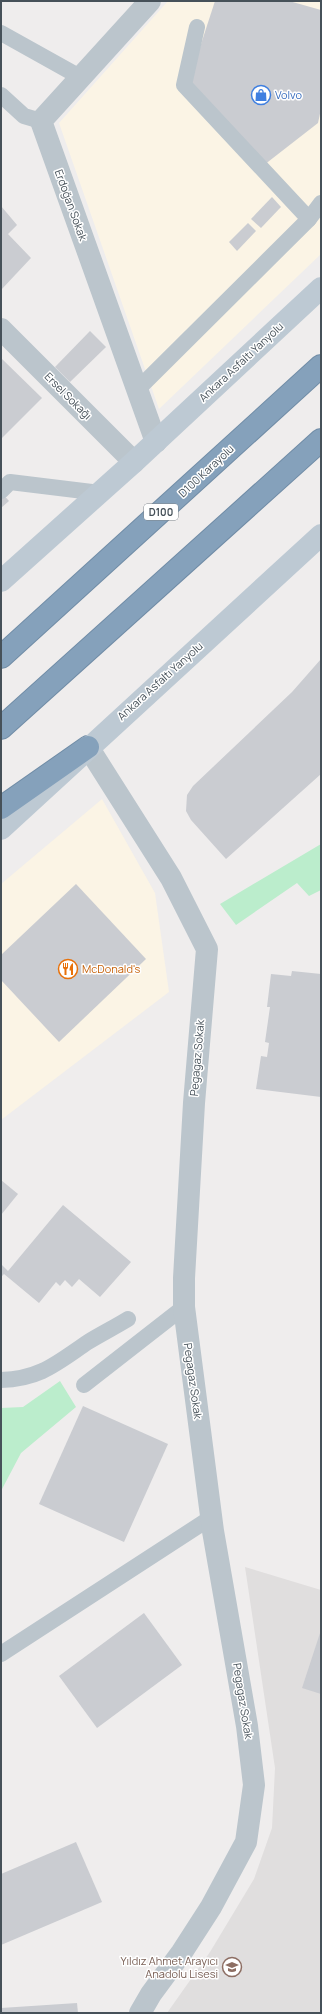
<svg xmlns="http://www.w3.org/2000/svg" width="322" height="2014" viewBox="0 0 322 2014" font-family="Manrope,sans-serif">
	<rect width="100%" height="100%" fill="#efeded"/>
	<!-- commercial -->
	<g fill="#fbf4e5">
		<path d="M 168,1 L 321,1 L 321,254 L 159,409 L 59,123 Z"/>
		<path d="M 102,799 L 155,893 L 169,992 L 1,1120 L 1,884 Z"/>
	</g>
	<!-- education -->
	<path fill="#e0dede" d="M 245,1567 L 321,1590 L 321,2013 L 167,2013 L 210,1952 L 254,1879 L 272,1828 L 275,1768 Z"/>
	<!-- green -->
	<g fill="#bbedcc">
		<path d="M 321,844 L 321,890 L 309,896 L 297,883 L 236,925 L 220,904 Z"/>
		<path d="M 60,1381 L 76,1407 L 21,1453 L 1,1491 L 1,1408 L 23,1407 Z"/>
	</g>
	<!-- building -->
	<g fill="#caccd1">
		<path d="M 215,1 L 289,1 L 321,10 L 321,109 L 318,123 L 264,165 L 189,81 Z"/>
		<path d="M 272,197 L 281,207 L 261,228 L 251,219 Z"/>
		<path d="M 1,206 L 17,225 L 8,234 L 31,258 L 1,290 Z"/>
		<path d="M 248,223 L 256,231 L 237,251 L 229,242 Z"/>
		<path d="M 90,331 L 106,347 L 70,382 L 55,367 Z"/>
		<path d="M 1,358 L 42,398 L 1,439 Z"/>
		<path d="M 1,492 L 9,501 L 1,508 Z"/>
		<path d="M 321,659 L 321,774 L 226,859 L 191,820 L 186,811 L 187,795 L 193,786 L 292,692 Z"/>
		<path d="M 76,884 L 146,959 L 59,1042 L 1,980 L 1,955 Z"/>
		<path d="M 292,971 L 321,974 L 321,1097 L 256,1089 L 261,1056 L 267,1057 L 269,1043 L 265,1042 L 270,1007 L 267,1007 L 271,974 L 291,976 Z"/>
		<path d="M 1,1180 L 18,1194 L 1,1215 Z"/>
		<path d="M 63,1205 L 131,1262 L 100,1297 L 79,1279 L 72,1287 L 65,1280 L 60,1286 L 56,1282 L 39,1303 L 4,1274 L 1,1277 L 1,1264 L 8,1271 Z"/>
		<path d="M 83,1406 L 168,1444 L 124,1542 L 39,1504 Z"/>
		<path d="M 144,1613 L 182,1665 L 97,1728 L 59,1676 Z"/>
		<path d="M 321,1630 L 321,1694 L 302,1688 Z"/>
		<path d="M 76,1842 L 102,1902 L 1,1945 L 1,1874 Z"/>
		<path d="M 77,2003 L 78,2013 L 1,2013 L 1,2008 Z"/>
	</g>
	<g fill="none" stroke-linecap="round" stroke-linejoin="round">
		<defs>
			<g id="highway">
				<path d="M 1,657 L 321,366"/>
				<path d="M 1,728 L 321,440"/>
				<path d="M 1,808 L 88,747"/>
			</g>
		</defs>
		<!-- highway casing -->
		<use href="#highway" stroke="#708ca6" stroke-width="24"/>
		<!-- lane -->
		<g stroke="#bbc5cc" stroke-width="16">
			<path d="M 1,33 L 80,77"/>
			<path d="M 1,95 L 24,116 L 41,121"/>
			<path d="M 309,219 L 321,203"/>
			<path d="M 137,390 L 309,219 L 184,85 L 197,27"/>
			<path d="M 1,491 L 10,482 L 100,493"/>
			<path d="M 1,1380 C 40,1379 57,1363 88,1342 C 101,1334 115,1327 128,1319"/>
			<path d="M 84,1385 L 184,1307"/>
			<path d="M 1,1654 L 212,1517"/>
		</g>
		<!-- street -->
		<g stroke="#bbc5cc" stroke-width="22">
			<path d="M 150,1 L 41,121 L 156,442"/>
			<path d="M 1,329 L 134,462"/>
			<path d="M 88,747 L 171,878 L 207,949 L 194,1103 L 184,1278 L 184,1307 L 213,1531 L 247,1726 L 254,1785 L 246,1842 L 211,1907 L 182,1952 L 151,1994 L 140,2013"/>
		</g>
		<!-- secondary -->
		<g stroke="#bdc9d3" stroke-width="22">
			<path d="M 1,581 L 134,462 L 321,288"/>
			<path d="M 1,829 L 321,535"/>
		</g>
		<!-- highway -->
		<use href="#highway" stroke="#85a1bb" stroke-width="22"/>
	</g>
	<!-- icons -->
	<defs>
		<symbol id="shop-ring" viewBox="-11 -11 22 22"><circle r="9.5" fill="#fff" stroke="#3f7fe0" stroke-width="1.5"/><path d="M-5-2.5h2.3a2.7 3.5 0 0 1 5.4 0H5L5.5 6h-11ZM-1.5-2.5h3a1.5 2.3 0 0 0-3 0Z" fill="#3f7fe0"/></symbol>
		<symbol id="restaurant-ring" viewBox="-11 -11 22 22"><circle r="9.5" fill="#fff" stroke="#e8710a" stroke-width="1.5"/><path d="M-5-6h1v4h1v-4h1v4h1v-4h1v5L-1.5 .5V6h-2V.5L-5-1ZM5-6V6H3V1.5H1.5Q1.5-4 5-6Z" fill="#e8710a"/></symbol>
		<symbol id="school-ring" viewBox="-11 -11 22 22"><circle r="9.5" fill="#fff" stroke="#8d6e63" stroke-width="1.5"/><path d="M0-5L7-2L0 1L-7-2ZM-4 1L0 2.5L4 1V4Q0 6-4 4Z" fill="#8d6e63"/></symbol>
	</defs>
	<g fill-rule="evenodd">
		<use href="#shop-ring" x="250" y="84" width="22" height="22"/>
		<use href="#restaurant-ring" x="57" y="958" width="22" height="22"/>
		<use href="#school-ring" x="221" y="1956" width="22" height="22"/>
	</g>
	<g text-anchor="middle" stroke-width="3" stroke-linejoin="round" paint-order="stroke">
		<!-- shield labels -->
		<rect fill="#fff" stroke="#7e858b" stroke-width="1" x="144" y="504" width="34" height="16" rx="3"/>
		<g font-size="10" font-weight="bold" fill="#465159">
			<text x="161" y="516">D100</text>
		</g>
		<!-- shop labels -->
		<g font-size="11" fill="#366cbe" stroke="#fff" text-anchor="start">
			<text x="275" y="99">Volvo</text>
		</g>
		<!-- street labels -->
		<g font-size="11" fill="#465159" stroke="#fff">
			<text transform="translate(71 205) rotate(70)" y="4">Erdoğan Sokak</text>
			<text transform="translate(241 362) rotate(-43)" y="4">Ankara Asfaltı Yanyolu</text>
			<text transform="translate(68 396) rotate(45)" y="4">Ersel Sokağı</text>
			<text transform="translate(206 471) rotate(-43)" y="4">D100 Karayolu</text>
			<text transform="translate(160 681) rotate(-42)" y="4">Ankara Asfaltı Yanyolu</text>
			<text transform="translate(197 1058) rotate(-85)" y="4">Pegagaz Sokak</text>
			<text transform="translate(193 1381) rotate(82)" y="4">Pegagaz Sokak</text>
			<text transform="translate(243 1701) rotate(81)" y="4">Pegagaz Sokak</text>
		</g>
		<!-- food labels -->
		<g font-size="11" fill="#c56008" stroke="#fff" text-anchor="start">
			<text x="82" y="973">McDonald's</text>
		</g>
		<!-- education labels -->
		<g font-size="11" fill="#785e54" stroke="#fff" text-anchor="end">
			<text x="218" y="1965">Yıldız Ahmet Arayıcı<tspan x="218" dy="13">Anadolu Lisesi</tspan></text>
		</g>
	</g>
	<!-- border -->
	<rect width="322" height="2014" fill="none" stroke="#465159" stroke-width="4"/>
</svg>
